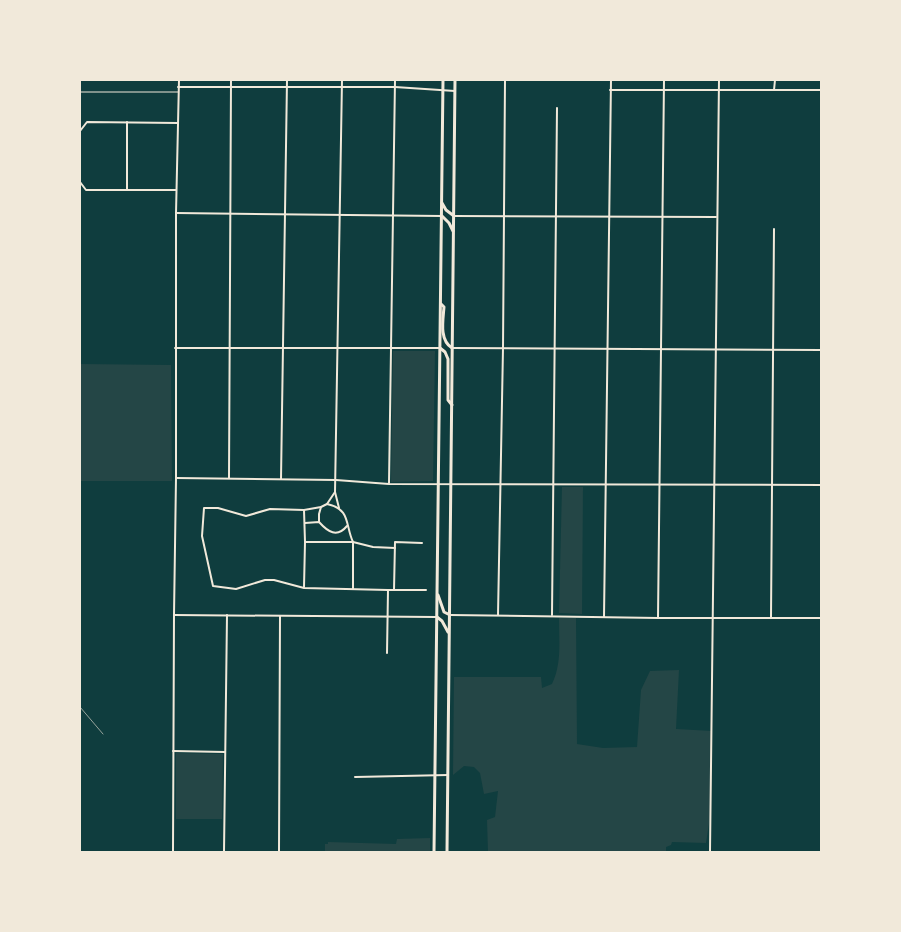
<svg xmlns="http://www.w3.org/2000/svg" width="901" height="932" viewBox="0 0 901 932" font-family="'Roboto Condensed',sans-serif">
	<rect width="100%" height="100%" fill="#0f3d3e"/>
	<!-- green -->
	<g fill="#244646">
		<path d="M 393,351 L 435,351 L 433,481 L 391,482 Z"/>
		<path d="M 80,364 L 171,365 L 172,481 L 80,481 Z"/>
		<path d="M 562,487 L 583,487 L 582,614 L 559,613 Z"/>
		<path d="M 559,618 L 576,618 L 577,744 L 603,748 L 637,747 L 641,690 L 650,671 L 679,670 L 676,729 L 712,731 L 710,817 L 706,843 L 672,842 L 671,845 L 666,847 L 666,852 L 488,852 L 487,820 L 495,817 L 498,791 L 484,794 L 480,773 L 474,767 L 464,766 L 453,775 L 454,677 L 541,677 L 542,688 L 552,684 C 562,663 559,641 559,618 Z"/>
		<path d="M 176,753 L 223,754 L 222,819 L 176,819 Z"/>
		<path d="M 430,838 L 430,852 L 325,852 L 325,844 L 328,844 L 328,842 L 396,844 L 397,839 Z"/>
	</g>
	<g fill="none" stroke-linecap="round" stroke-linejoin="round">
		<!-- service -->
		<path stroke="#f1e9da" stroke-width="1" d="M 80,92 L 178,92"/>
		<!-- minor -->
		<g stroke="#f1e9da" stroke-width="2">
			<path d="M 178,87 L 395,87 L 455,91"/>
			<path d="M 610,90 L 821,90"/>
			<path d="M 774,90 L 775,80"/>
			<path d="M 80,131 L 87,122 L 178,123"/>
			<path d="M 80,182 L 86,190 L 176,190"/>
			<path d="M 127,190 L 127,122"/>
			<path d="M 176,213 L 442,216"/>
			<path d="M 454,216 L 716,217"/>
			<path d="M 175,348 L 440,348"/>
			<path d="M 452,348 L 821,350"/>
			<path d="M 176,478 L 336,480 L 389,484 L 821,485"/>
			<path d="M 229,478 L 231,80"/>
			<path d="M 281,479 L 287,80"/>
			<path d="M 389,483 L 395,80"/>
			<path d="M 335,492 L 327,504 L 321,507 L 304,510 L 270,509 L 246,516 L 218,508 L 204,508 L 202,536 L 213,586 L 236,589 L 265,580 L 274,580 L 304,588 L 388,590"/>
			<path d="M 327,504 C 351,509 345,525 353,542 L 373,547 L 395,548"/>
			<path d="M 339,508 L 335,492 L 342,80"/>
			<path d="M 304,510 L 305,542"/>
			<path d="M 319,522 L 319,514 L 321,507"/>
			<path d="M 305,523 L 319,522 C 328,532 337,538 347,526"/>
			<path d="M 304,587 L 305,542 L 353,542 L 353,589"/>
			<path d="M 394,590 L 395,542 L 422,543"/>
			<path d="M 174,615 L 436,617"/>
			<path d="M 450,615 L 658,618 L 821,618"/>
			<path d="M 498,615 L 503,348 L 505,80"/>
			<path d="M 552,615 L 557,108"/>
			<path d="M 604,617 L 611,80"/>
			<path d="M 658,618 L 664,80"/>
			<path d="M 771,618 L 774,229"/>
			<path d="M 387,653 L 388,590 L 426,590"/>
			<path d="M 173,751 L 225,752"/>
			<path d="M 355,777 L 448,775"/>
			<path d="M 173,852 L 174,615 L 176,478 L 176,213 L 179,80"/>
			<path d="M 224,852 L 227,615"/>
			<path d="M 279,852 L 280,616"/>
			<path d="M 710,852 L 719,80"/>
		</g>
		<!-- primary -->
		<g stroke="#f1e9da" stroke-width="3">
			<path d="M 442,203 L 446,210 L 454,216"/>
			<path d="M 442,216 L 449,223 L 453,231"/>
			<path d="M 441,304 L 444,307 C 443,320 439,340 452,348"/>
			<path d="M 440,348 L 445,352 L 448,359 L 448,400 L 452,405"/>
			<path d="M 438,595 L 444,612 L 450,615"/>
			<path d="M 437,617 L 442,621 L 448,632"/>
			<path d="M 434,852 L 443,80"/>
			<path d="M 447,852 L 455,80"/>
		</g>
		<!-- rail -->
		<path stroke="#97a49c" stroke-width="1" d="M 80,707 L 103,734"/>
	</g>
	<!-- border -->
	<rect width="901" height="932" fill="none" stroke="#f1e9da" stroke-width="162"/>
</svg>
